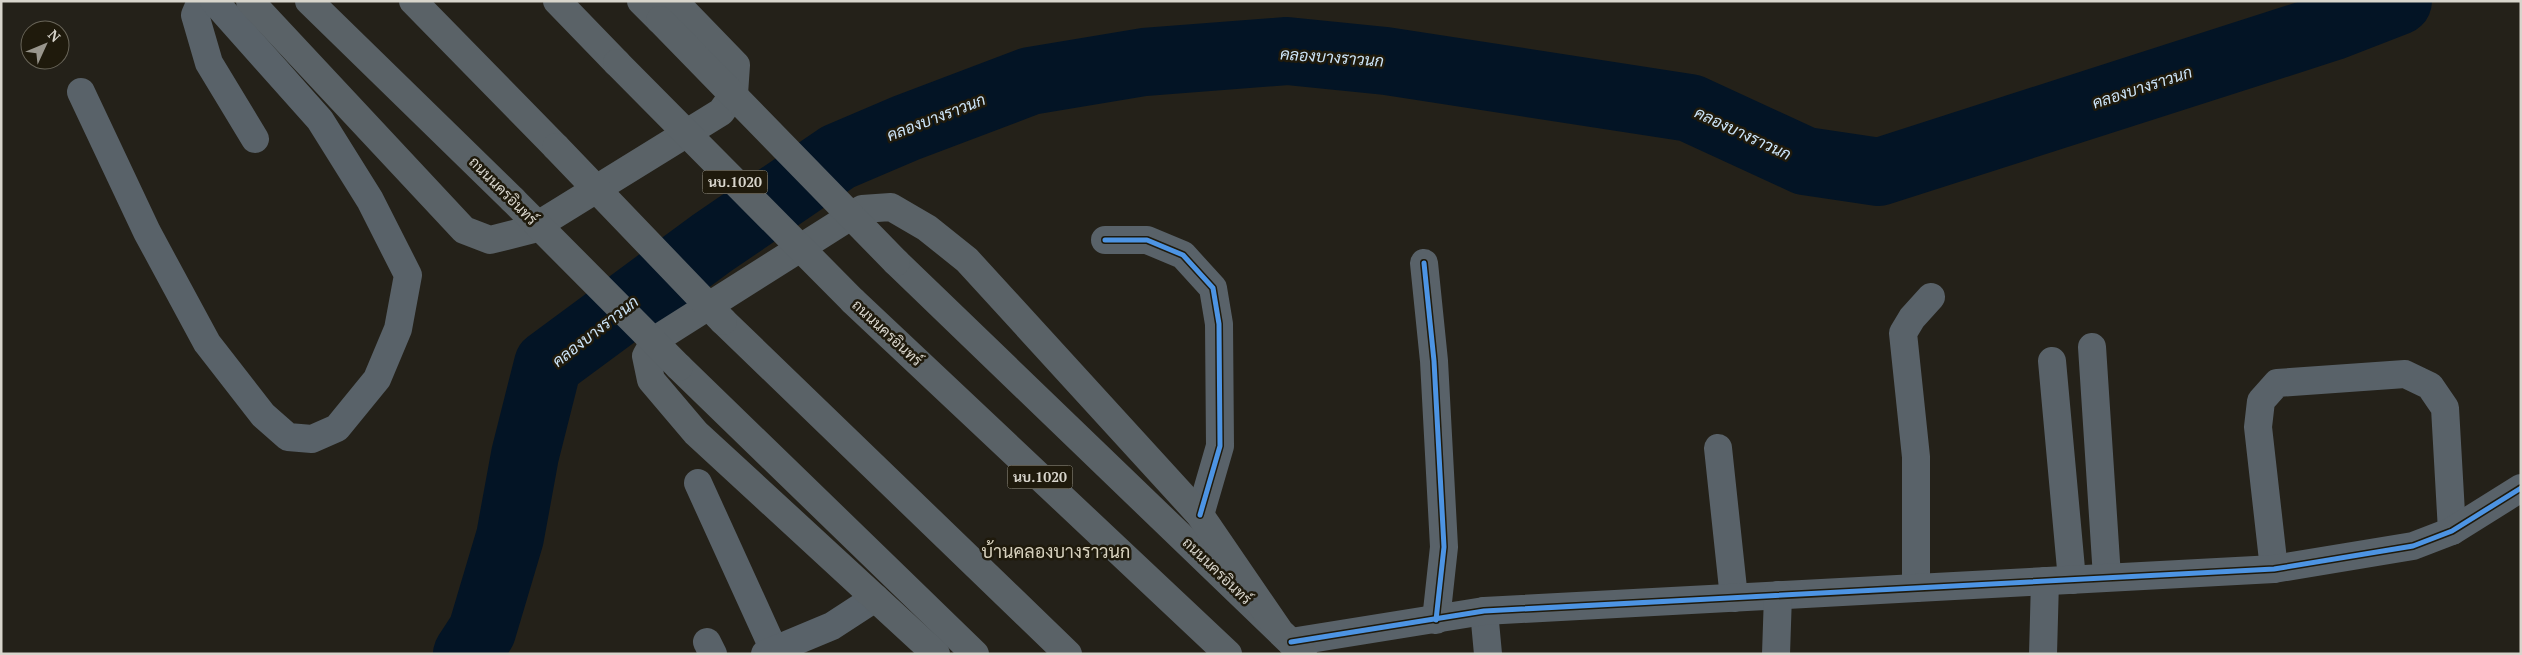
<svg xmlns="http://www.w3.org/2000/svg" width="2522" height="655" viewBox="0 0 2522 655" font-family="'PT Serif',Sarabun,serif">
	<rect width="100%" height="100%" fill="#242119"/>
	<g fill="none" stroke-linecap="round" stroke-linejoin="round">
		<!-- river -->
		<path stroke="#031425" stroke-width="68" d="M 467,654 L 482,631 L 510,537 L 525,455 L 548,364 L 712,243 L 838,157 L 906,128 L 1030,81 L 1144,62 L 1287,51 L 1386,61 L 1690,108 L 1805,161 L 1879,172 L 2331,27 L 2398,1"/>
		<!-- minor -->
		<g stroke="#596269" stroke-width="28">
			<path d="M 201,1 L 195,15 L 209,63 L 255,139"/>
			<path d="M 81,92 L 147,232 L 207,343 L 263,415 L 288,437 L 312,439 L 337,428 L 377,379 L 398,329 L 408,275 L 370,200 L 320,120 L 214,1"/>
			<path d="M 1105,240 L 1147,240 L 1183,255 L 1213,288 L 1219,324 L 1220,446 L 1200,515"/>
			<path d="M 1424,263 L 1434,361 L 1444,547 L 1436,620"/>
			<path d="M 2092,347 L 2107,577"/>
			<path d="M 2052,361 L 2072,580"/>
			<path d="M 1718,448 L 1734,598"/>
			<path d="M 698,483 L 774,650"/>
			<path d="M 2274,569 L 2258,427 L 2261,401 L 2277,383 L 2405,374 L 2430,386 L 2445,408 L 2452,531"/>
			<path d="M 1916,588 L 1916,457 L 1903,333 L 1912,318 L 1931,297"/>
			<path d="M 1484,611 L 1488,654"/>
			<path d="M 707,642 L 713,654"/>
			<path d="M 1291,642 L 1484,611 L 2274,569 L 2413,546 L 2452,531 L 2521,488"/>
			<path d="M 765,654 L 832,626 L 875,598"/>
			<path d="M 1776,654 L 1778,595"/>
			<path d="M 2043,654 L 2045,581"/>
		</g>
		<!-- major -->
		<g stroke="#5a6267" stroke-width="28">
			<path d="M 250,1 L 464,230 L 490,240 L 530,230 L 721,112 L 734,94 L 736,65 L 674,1"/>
			<path d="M 309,1 L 513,200"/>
			<path d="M 413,1 L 556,147"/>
			<path d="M 557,1 L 617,63"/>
			<path d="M 641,1 L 660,20"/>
			<path d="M 896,262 L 1303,654"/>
			<path d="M 853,301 L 1228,654"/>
			<path d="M 723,321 L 1068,654"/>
			<path d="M 679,367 L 975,654"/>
			<path d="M 936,654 L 696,433 L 651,380 L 646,356 L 655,340 L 862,209 L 891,207 L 927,228 L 967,260 L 1200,515 L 1278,629"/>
		</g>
		<!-- major-bridge -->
		<g stroke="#5a6267" stroke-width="28">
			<path d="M 660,20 L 896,262"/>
			<path d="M 617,63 L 853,301"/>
			<path d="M 556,147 L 723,321"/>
			<path d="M 513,200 L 679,367"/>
		</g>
		<defs>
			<g id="cycleway">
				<path d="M 1105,240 L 1147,240 L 1183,255 L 1213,288 L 1219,324 L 1220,446 L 1200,515"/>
				<path d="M 1424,263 L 1434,361 L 1444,547 L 1436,620"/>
				<path d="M 1291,642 L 1484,611 L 2274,569 L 2413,546 L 2452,531 L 2521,488"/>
			</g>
		</defs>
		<!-- cycleway casing -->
		<use href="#cycleway" stroke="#1f1a0c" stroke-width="8"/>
		<!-- cycleway -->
		<use href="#cycleway" stroke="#4d94e3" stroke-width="5"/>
	</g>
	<g text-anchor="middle" stroke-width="5" stroke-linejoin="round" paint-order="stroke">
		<!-- shield labels -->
		<g fill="#1f1a0c" stroke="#a09d92" stroke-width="1">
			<rect x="702.5" y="170.5" width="65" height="23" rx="4"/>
			<rect x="1007.5" y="465.5" width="65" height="23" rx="4"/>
		</g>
		<g font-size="14" font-weight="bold" fill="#d8d5cc">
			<text x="735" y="187">นบ.1020</text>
			<text x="1040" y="482">นบ.1020</text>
		</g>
		<!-- street labels -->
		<g font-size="15" fill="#d8d5cc" stroke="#1f1a0c">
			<text transform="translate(503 191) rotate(45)" y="5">ถนนนครอินทร์</text>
			<text transform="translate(887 333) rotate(43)" y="5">ถนนนครอินทร์</text>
			<text transform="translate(1217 571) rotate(44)" y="5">ถนนนครอินทร์</text>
		</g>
		<!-- water labels -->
		<g font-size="16" font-style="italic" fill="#cce4f8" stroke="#1f1a0c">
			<text transform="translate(1332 57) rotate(4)" y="6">คลองบางราวนก</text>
			<text transform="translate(2142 87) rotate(-18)" y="6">คลองบางราวนก</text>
			<text transform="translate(936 117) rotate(-21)" y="6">คลองบางราวนก</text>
			<text transform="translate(1743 133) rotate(25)" y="6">คลองบางราวนก</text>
			<text transform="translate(595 331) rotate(-38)" y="6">คลองบางราวนก</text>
		</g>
		<!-- quarter labels -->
		<g font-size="18" fill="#d7d1be" stroke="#1f1a0c">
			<text x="1056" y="558">บ้านคลองบางราวนก</text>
		</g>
	</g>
	<!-- border -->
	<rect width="2522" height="655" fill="none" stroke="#d8d5cc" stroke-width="5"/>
	<!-- north arrow -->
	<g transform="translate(45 45) rotate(46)"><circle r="24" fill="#1f1a0c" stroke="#696559"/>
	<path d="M0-4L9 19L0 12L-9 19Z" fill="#99968d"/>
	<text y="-8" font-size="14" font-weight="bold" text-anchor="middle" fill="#d8d5cc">N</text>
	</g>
</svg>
